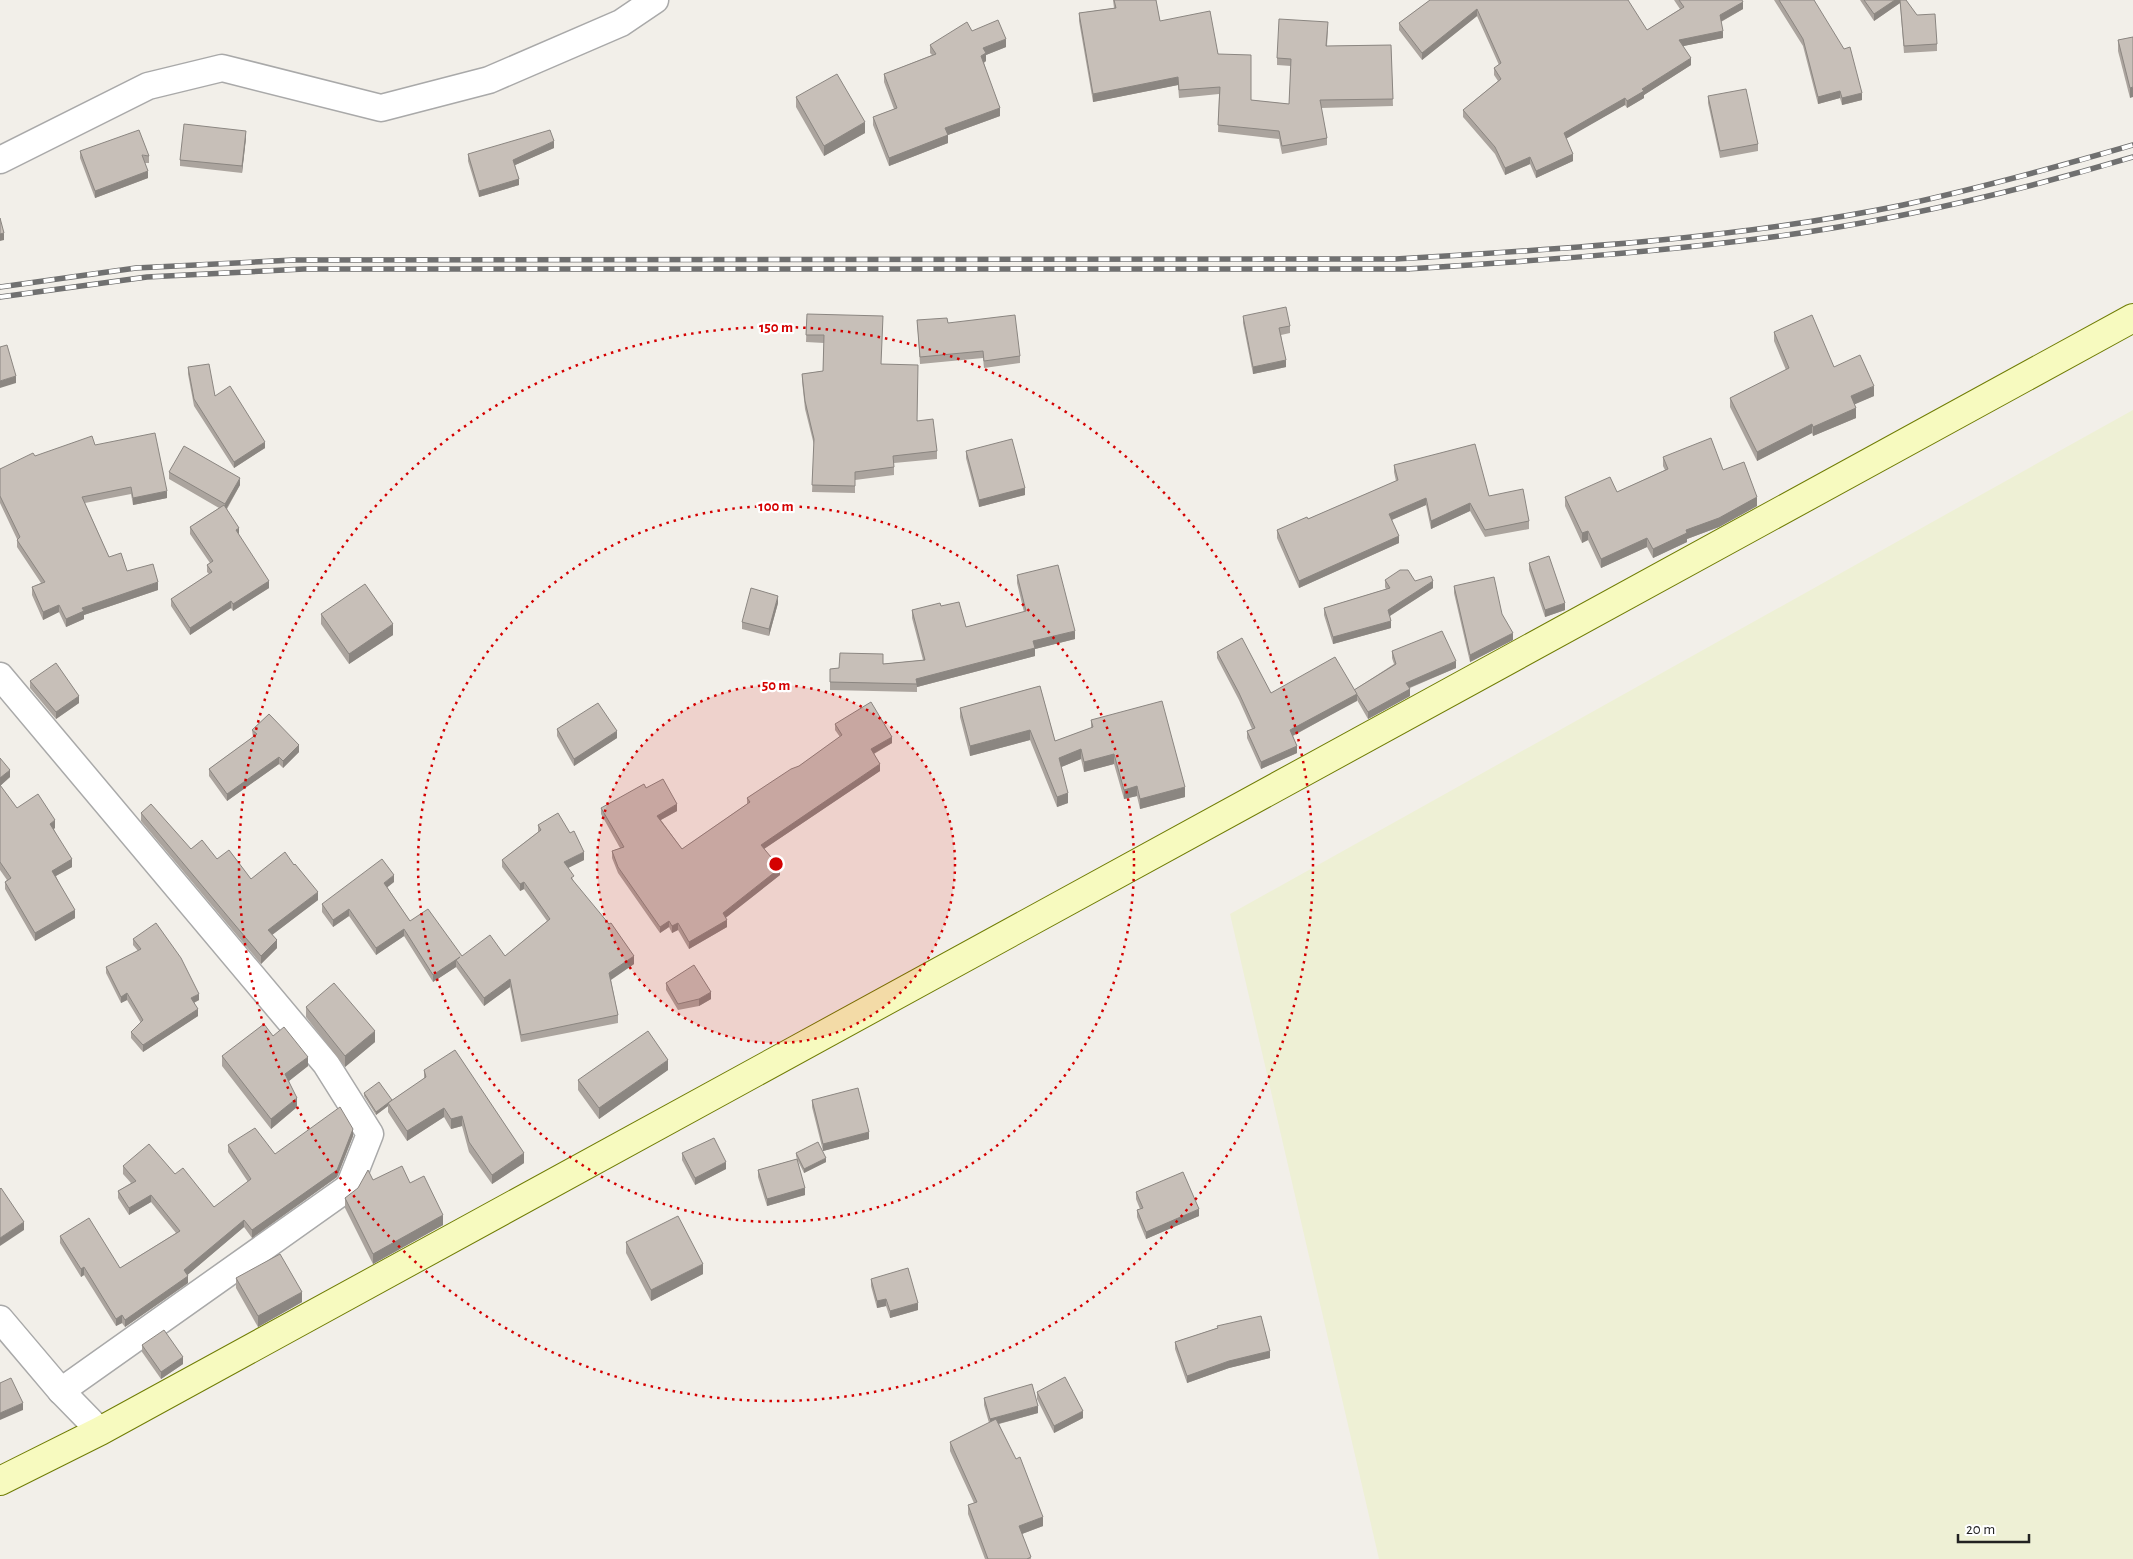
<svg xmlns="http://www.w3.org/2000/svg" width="2133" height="1559" viewBox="0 0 2133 1559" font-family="'Alegreya Sans',sans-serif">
	<rect width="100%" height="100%" fill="#f2efe9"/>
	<!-- farmland -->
	<path fill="#eef0d5" d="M 2133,410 L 2133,1559 L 1379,1559 L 1230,914 Z"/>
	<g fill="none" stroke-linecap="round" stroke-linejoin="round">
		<defs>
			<g id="minor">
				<path d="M 0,160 L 148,86 L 222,68 L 381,108 L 489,80 L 621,23 L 655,0"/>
				<path d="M 0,676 L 326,1064 L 370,1134 L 349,1187 L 61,1391"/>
				<path d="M 0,1319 L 61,1391 L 100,1431"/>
			</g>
			<path id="secondary" d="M 0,1481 L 100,1431 L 2133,318"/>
		</defs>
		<!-- minor casing -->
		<use href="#minor" stroke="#a9a9a9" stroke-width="29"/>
		<!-- secondary casing -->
		<use href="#secondary" stroke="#707d05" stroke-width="30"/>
		<!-- minor -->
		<use href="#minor" stroke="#fff" stroke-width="26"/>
		<!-- secondary -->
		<use href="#secondary" stroke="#f7fabf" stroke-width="28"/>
		<defs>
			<g id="rail">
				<path d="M 0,287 L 136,268 L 293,260 L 1396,259 C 1565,249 1737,239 1903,205 C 1980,188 2057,167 2133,145"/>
				<path d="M 0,297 L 147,277 L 304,269 L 1408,269 C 1529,261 1651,253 1772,237 C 1894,221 2015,192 2133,157"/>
			</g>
		</defs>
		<!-- rail casing -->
		<use href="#rail" stroke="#707070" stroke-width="5.5"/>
		<!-- rail -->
		<use href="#rail" stroke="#fff" stroke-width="4" stroke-dasharray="11" stroke-linecap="butt"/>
	</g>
	<!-- wall -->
	<g fill="#aba49e">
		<path d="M 1113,0 L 1156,0 L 1160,21 L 1218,54 L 1251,100 L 1289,104 L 1291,66 L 1277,65 L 1277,58 L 1328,30 L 1327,46 L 1391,45 L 1393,106 L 1321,108 L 1327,138 L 1327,145 L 1282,154 L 1279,139 L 1218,132 L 1219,94 L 1179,98 L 1178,85 L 1093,102 L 1079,21 L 1079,13 L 1114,8 Z"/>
		<path d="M 1430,0 L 1647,30 L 1680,9 L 1674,0 L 1742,0 L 1743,9 L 1721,22 L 1723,38 L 1683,46 L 1691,65 L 1644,95 L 1644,98 L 1627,108 L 1625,105 L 1566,138 L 1573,161 L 1536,178 L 1530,164 L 1505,175 L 1495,154 L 1463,117 L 1463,110 L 1498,81 L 1494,75 L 1494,68 L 1499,65 L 1477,16 L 1422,60 L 1399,30 L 1399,23 Z"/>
		<path d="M 1774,0 L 1814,0 L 1862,100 L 1842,105 L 1840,98 L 1818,104 L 1803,46 Z"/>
		<path d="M 1860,0 L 1906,0 L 1937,44 L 1937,51 L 1904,53 L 1900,3 L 1874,21 Z"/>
		<path d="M 972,31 L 1006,47 L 986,55 L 986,61 L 984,63 L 1000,116 L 948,135 L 948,143 L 889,166 L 873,125 L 873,117 L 894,109 L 884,82 L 884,74 L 932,55 L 930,53 L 930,45 Z"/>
		<path d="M 2133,37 L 2130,98 L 2118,51 L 2118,40 Z"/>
		<path d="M 1708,96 L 1758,144 L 1758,151 L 1720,158 L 1708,103 Z"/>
		<path d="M 796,97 L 865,133 L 824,156 L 796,107 Z"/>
		<path d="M 246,138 L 242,173 L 180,166 L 180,160 Z"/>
		<path d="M 554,148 L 515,165 L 519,185 L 479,197 L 468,161 L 468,154 Z"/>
		<path d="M 80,151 L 149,156 L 149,163 L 145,163 L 148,178 L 95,198 L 80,158 Z"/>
		<path d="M 807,314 L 881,364 L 937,451 L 937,459 L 894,463 L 894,475 L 855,480 L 855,493 L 812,492 L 814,445 L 805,409 L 802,381 L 802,374 L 823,371 L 824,343 L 806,342 Z"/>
		<path d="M 1243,316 L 1290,326 L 1290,333 L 1281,335 L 1286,367 L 1253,374 L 1243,323 Z"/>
		<path d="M 917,320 L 948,323 L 1020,356 L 1020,363 L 984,368 L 983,358 L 920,364 Z"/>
		<path d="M 1774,332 L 1834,367 L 1874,396 L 1854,404 L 1856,418 L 1813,436 L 1812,433 L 1757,461 L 1730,407 L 1730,398 L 1786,370 L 1774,341 Z"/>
		<path d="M 188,367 L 215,396 L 265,448 L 234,468 L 194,406 L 188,374 Z"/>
		<path d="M 95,445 L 167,498 L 133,505 L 131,494 L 85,503 L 109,557 L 127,571 L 158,590 L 84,615 L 84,619 L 66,627 L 59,612 L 43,620 L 32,595 L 32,587 L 41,583 L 17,547 L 17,539 L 0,503 L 0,469 L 35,456 Z"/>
		<path d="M 966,451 L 1025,495 L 979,507 L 966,458 Z"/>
		<path d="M 1663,457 L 1723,470 L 1757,506 L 1719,527 L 1687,539 L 1687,542 L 1653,558 L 1647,547 L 1601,568 L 1588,540 L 1582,543 L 1565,506 L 1565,497 L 1617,492 L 1665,470 L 1663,466 Z"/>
		<path d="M 1394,465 L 1489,496 L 1529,521 L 1529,529 L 1485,537 L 1470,511 L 1431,529 L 1426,505 L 1392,520 L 1399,543 L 1299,588 L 1277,538 L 1277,530 L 1308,519 L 1396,481 L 1394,472 Z"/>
		<path d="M 169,472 L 240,485 L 227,509 L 239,535 L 269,588 L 233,611 L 231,608 L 190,635 L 171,606 L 171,599 L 209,574 L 207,572 L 207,565 L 210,563 L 190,534 L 190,527 L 219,508 L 169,479 Z"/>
		<path d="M 1529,563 L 1565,610 L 1545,617 L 1529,570 Z"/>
		<path d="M 1017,575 L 1075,639 L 1035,649 L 1035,656 L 917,687 L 917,692 L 830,690 L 830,669 L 923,660 L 912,618 L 912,610 L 941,606 L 966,627 L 1024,612 L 1017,583 Z"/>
		<path d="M 1385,580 L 1415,581 L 1433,588 L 1390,616 L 1391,628 L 1333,644 L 1324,615 L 1324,608 L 1386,589 L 1385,587 Z"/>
		<path d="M 1454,586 L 1502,614 L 1513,640 L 1470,662 L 1454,593 Z"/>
		<path d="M 778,603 L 769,636 L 742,629 L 742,622 Z"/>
		<path d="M 321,614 L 393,635 L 349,664 L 321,624 Z"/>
		<path d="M 1392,651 L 1456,668 L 1410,688 L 1410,696 L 1368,719 L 1357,700 L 1293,736 L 1297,753 L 1261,769 L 1247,738 L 1247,731 L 1252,729 L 1239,700 L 1217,658 L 1217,652 L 1271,693 L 1354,690 L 1394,664 L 1392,658 Z"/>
		<path d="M 30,681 L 79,703 L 56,719 L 30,688 Z"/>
		<path d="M 1040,686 L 1055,741 L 1091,728 L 1091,720 L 1185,797 L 1140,809 L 1137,796 L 1124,799 L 1114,764 L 1084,772 L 1081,759 L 1061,767 L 1068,803 L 1057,807 L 1030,740 L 970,756 L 960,717 L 960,708 Z"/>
		<path d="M 835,724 L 892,743 L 874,754 L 880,771 L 764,849 L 780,875 L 725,918 L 727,927 L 689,949 L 678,930 L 672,933 L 669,927 L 660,933 L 618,873 L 612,858 L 612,851 L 620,848 L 601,814 L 601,808 L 646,788 L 677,811 L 661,820 L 682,849 L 747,804 L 747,798 L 799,766 L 840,737 L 835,730 Z"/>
		<path d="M 557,729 L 617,738 L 574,766 L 557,736 Z"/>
		<path d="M 252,730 L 299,752 L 283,768 L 279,764 L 227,801 L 209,776 L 209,769 L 253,737 Z"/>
		<path d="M 0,758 L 10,777 L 0,786 L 17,808 L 55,828 L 54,829 L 72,867 L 56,876 L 75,918 L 35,941 L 5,889 L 5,882 L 7,880 L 0,870 Z"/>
		<path d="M 141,813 L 191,849 L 217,859 L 251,879 L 318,900 L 272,935 L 277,948 L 261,964 L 141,821 Z"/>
		<path d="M 538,825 L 584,860 L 568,868 L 574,882 L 634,964 L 611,980 L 618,1015 L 618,1023 L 521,1042 L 510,987 L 484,1006 L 456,967 L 433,982 L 404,936 L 376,955 L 349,916 L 333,927 L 322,912 L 322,904 L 394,882 L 387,887 L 410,921 L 462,956 L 505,956 L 547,921 L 524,889 L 520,891 L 502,867 L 502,860 L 538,832 Z"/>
		<path d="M 133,939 L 199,1000 L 194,1003 L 198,1016 L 143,1052 L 131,1038 L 131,1032 L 141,1023 L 127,1000 L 121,1003 L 106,973 L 106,967 L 138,951 L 133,945 Z"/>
		<path d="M 666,983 L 711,999 L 699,1006 L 678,1010 L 666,990 Z"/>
		<path d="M 306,1007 L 375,1042 L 345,1067 L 306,1017 Z"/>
		<path d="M 273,1036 L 308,1066 L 289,1081 L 297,1107 L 271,1129 L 222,1066 L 222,1056 Z"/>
		<path d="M 424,1070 L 524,1163 L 492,1184 L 469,1152 L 462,1126 L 451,1129 L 444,1117 L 407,1141 L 388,1112 L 388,1106 L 376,1115 L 364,1096 L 364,1093 L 392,1100 L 424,1079 Z"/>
		<path d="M 668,1070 L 599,1119 L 578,1090 L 578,1080 Z"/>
		<path d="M 812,1100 L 869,1139 L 823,1151 L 812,1107 Z"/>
		<path d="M 353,1136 L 337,1177 L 252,1238 L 244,1227 L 187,1275 L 188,1283 L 125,1327 L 122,1323 L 116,1326 L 84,1275 L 81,1277 L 60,1243 L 60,1236 L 120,1268 L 176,1233 L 151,1202 L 129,1215 L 118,1198 L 118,1191 L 131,1183 L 123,1174 L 123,1166 L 175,1174 L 214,1207 L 248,1182 L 228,1152 L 228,1145 L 275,1154 Z"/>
		<path d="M 682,1153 L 726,1169 L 695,1185 L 682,1160 Z"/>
		<path d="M 796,1153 L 826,1162 L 804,1173 L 797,1159 L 805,1195 L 767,1206 L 758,1177 L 758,1170 L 797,1159 L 796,1156 Z"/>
		<path d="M 373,1180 L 410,1183 L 443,1225 L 373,1264 L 345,1208 L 345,1198 Z"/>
		<path d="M 1136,1192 L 1199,1216 L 1146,1239 L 1137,1217 L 1137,1210 L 1140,1209 L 1136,1199 Z"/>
		<path d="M 626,1242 L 703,1274 L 651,1301 L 626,1253 Z"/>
		<path d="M 236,1278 L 302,1302 L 258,1327 L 236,1288 Z"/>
		<path d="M 871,1279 L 918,1310 L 890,1318 L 886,1306 L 877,1308 L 871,1286 Z"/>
		<path d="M 1217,1328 L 1270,1358 L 1229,1368 L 1187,1383 L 1175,1349 L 1175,1342 Z"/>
		<path d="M 142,1345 L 183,1364 L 161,1379 L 142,1352 Z"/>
		<path d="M 1037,1392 L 1083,1418 L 1054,1433 L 1037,1399 Z"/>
		<path d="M 984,1398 L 1038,1413 L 999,1424 L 1043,1526 L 1022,1534 L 1031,1559 L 985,1559 L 968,1514 L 968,1505 L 974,1503 L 950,1451 L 950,1442 L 989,1423 L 984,1405 Z"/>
	</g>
	<!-- shaded-wall -->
	<g fill="#8b8681">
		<path d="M 1895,0 L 1900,0 L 1900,3 L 1874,21 L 1874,14 Z"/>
		<path d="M 1743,2 L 1743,9 L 1720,22 L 1720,15 Z"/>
		<path d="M 1477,9 L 1477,16 L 1422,60 L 1422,53 Z"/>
		<path d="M 1723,31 L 1723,38 L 1679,47 L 1679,40 Z"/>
		<path d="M 1006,39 L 1006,47 L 986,55 L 986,61 L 981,64 L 981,56 L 983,48 Z"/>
		<path d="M 1691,58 L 1691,65 L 1644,95 L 1644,98 L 1627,108 L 1627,101 L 1642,89 Z"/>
		<path d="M 1178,77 L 1178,85 L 1093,102 L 1093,94 Z"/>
		<path d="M 2133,87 L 2133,97 L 2130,98 L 2130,88 Z"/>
		<path d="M 1840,91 L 1840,98 L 1818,104 L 1818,97 Z"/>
		<path d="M 1862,93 L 1862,100 L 1842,105 L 1842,98 Z"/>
		<path d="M 1625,98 L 1625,105 L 1564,140 L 1564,133 Z"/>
		<path d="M 1000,108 L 1000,116 L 948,135 L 948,143 L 889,166 L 889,158 L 945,128 Z"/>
		<path d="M 865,122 L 865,133 L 824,156 L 824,146 Z"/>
		<path d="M 246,131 L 246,138 L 242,173 L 242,166 Z"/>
		<path d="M 554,141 L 554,148 L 513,166 L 513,160 Z"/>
		<path d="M 1573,154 L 1573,161 L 1536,178 L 1536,171 Z"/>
		<path d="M 1530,157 L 1530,164 L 1505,175 L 1505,168 Z"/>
		<path d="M 148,171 L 148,178 L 95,198 L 95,191 Z"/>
		<path d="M 519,179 L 519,185 L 479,197 L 479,191 Z"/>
		<path d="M 4,233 L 4,240 L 0,241 L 0,234 Z"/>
		<path d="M 1286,360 L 1286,367 L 1253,374 L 1253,367 Z"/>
		<path d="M 16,376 L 16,383 L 0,388 L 0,381 Z"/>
		<path d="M 1874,386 L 1874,396 L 1851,406 L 1851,396 Z"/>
		<path d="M 1856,408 L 1856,418 L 1813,436 L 1813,427 Z"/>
		<path d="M 1812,424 L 1812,433 L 1757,461 L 1757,452 Z"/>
		<path d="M 265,442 L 265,448 L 234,468 L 234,462 Z"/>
		<path d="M 240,478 L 240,485 L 225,511 L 225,504 Z"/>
		<path d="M 1025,488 L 1025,495 L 979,507 L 979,500 Z"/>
		<path d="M 167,491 L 167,498 L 133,505 L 133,498 Z"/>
		<path d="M 1757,497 L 1757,506 L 1719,527 L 1687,539 L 1687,542 L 1653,558 L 1653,549 L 1686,530 Z"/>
		<path d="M 1426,498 L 1426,505 L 1389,521 L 1389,514 Z"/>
		<path d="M 1470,503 L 1470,511 L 1431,529 L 1431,521 Z"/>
		<path d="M 239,528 L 239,535 L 236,530 Z"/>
		<path d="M 1588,531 L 1588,540 L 1582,543 L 1582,533 Z"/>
		<path d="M 1399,536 L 1399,543 L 1299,588 L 1299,581 Z"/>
		<path d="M 1647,538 L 1647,547 L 1601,568 L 1601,559 Z"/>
		<path d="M 269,581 L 269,588 L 233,611 L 233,604 Z"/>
		<path d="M 1433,581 L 1433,588 L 1388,617 L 1388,610 Z"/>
		<path d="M 158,582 L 158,590 L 84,615 L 84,619 L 66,627 L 66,619 L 82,608 Z"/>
		<path d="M 778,596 L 778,603 L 769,636 L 769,629 Z"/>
		<path d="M 231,601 L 231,608 L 190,635 L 190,628 Z"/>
		<path d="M 1565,603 L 1565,610 L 1545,617 L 1545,610 Z"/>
		<path d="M 59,605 L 59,612 L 43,620 L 43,612 Z"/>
		<path d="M 1391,621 L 1391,628 L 1333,644 L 1333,637 Z"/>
		<path d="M 393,624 L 393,635 L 349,664 L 349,654 Z"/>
		<path d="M 1075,631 L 1075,639 L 1035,649 L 1035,656 L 917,687 L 916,679 L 1033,641 Z"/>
		<path d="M 1513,633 L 1513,640 L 1470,662 L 1470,655 Z"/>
		<path d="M 1456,661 L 1456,668 L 1406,689 L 1406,683 Z"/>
		<path d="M 1410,689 L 1410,696 L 1368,719 L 1368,712 Z"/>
		<path d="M 1357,694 L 1357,701 L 1290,737 L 1290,730 Z"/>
		<path d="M 79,696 L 79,703 L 56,719 L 56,712 Z"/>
		<path d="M 1030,730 L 1030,740 L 970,756 L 970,746 Z"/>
		<path d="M 617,731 L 617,738 L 574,766 L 574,759 Z"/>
		<path d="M 892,737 L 892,743 L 871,755 L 871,749 Z"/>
		<path d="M 299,745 L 299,752 L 283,768 L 283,761 Z"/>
		<path d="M 1297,746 L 1297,753 L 1261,769 L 1261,762 Z"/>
		<path d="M 1081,749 L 1081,759 L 1059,768 L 1059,758 Z"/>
		<path d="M 1114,754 L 1114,764 L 1084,772 L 1084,762 Z"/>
		<path d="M 279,757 L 279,764 L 227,801 L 227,794 Z"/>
		<path d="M 880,764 L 880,771 L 761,851 L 761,845 Z"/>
		<path d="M 10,770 L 10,777 L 0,786 L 0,778 Z"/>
		<path d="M 1137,786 L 1137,796 L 1124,799 L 1124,790 Z"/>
		<path d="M 1185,787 L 1185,797 L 1140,809 L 1140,799 Z"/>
		<path d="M 1068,793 L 1068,803 L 1057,807 L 1057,797 Z"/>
		<path d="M 677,804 L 677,811 L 657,822 L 657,816 Z"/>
		<path d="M 55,820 L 55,828 L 50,831 L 50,824 Z"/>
		<path d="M 584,852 L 584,860 L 564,870 L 564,862 Z"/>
		<path d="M 72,859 L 72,867 L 52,878 L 52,871 Z"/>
		<path d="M 780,868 L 780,875 L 723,920 L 723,913 Z"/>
		<path d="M 394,875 L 394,882 L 384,890 L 384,883 Z"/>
		<path d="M 524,882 L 524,889 L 520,891 L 520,884 Z"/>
		<path d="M 318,892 L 318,900 L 268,938 L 268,930 Z"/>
		<path d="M 349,909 L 349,916 L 333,927 L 333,920 Z"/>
		<path d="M 75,910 L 75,918 L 35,941 L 35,933 Z"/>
		<path d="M 727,920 L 727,927 L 689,949 L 689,942 Z"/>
		<path d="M 669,921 L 669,927 L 660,933 L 660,927 Z"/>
		<path d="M 678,923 L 678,930 L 672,933 L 672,926 Z"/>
		<path d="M 404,929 L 404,936 L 376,955 L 376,948 Z"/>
		<path d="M 277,940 L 277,948 L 261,964 L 261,956 Z"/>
		<path d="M 634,956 L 634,964 L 609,981 L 609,973 Z"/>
		<path d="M 460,957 L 456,960 L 456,967 L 433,982 L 433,975 Z"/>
		<path d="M 510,979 L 510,987 L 484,1006 L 484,998 Z"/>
		<path d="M 711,992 L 711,999 L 699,1006 L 699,999 Z"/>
		<path d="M 127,993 L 127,1000 L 121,1003 L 121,997 Z"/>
		<path d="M 199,994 L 199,1000 L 191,1004 L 191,998 Z"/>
		<path d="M 198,1009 L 198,1016 L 143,1052 L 143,1045 Z"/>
		<path d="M 375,1031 L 375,1042 L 345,1067 L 345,1056 Z"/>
		<path d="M 308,1057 L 308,1066 L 285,1084 L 285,1074 Z"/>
		<path d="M 668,1060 L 668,1070 L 599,1119 L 599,1108 Z"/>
		<path d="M 297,1098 L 297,1107 L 271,1129 L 271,1119 Z"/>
		<path d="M 388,1103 L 388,1106 L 376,1115 L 376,1112 Z"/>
		<path d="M 444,1108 L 444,1117 L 407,1141 L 407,1131 Z"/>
		<path d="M 462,1116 L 462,1126 L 451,1129 L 451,1119 Z"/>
		<path d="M 353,1129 L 353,1136 L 337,1177 L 252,1238 L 252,1230 Z"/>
		<path d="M 869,1132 L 869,1139 L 823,1151 L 823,1144 Z"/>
		<path d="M 524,1153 L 524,1163 L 492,1184 L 492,1175 Z"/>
		<path d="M 826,1158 L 826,1162 L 804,1173 L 804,1169 Z"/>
		<path d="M 726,1162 L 726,1169 L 695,1185 L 695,1178 Z"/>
		<path d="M 805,1188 L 805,1195 L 767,1206 L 767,1199 Z"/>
		<path d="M 151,1195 L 151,1202 L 129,1215 L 129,1208 Z"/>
		<path d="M 1199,1209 L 1199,1216 L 1146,1239 L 1146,1232 Z"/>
		<path d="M 443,1215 L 443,1225 L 373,1264 L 373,1254 Z"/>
		<path d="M 244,1220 L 244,1227 L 184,1278 L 184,1270 Z"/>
		<path d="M 24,1222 L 24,1230 L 0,1246 L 0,1238 Z"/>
		<path d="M 703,1264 L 703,1274 L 651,1301 L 651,1290 Z"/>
		<path d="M 84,1267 L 84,1275 L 81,1277 L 81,1269 Z"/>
		<path d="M 188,1276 L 188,1283 L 125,1327 L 125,1320 Z"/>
		<path d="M 302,1292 L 302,1302 L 258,1327 L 258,1316 Z"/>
		<path d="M 886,1299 L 886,1306 L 877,1308 L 877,1301 Z"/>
		<path d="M 918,1303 L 918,1310 L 890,1318 L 890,1311 Z"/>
		<path d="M 122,1315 L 122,1323 L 116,1326 L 116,1319 Z"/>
		<path d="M 1270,1351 L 1270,1358 L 1229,1368 L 1187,1383 L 1187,1376 L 1229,1361 Z"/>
		<path d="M 183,1357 L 183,1364 L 161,1379 L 161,1372 Z"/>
		<path d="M 23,1403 L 23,1410 L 0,1420 L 0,1413 Z"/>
		<path d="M 1038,1406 L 1038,1413 L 990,1426 L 990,1419 Z"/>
		<path d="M 1083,1411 L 1083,1418 L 1054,1433 L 1054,1426 Z"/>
		<path d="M 1043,1517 L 1043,1526 L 1019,1535 L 1019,1526 Z"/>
	</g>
	<!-- building -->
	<g fill="#c7bfb8" stroke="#8b8681">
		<path d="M 1114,0 L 1156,0 L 1160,21 L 1210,11 L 1218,54 L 1251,55 L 1251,100 L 1289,104 L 1291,59 L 1277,58 L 1279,19 L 1328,22 L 1326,46 L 1391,45 L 1393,99 L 1320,100 L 1327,138 L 1282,146 L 1279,131 L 1218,125 L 1220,87 L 1179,90 L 1178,77 L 1093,94 L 1079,13 L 1116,8 Z"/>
		<path d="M 1430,0 L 1628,0 L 1647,30 L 1684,7 L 1679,0 L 1742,0 L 1743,2 L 1720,15 L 1723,31 L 1679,40 L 1691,58 L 1642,89 L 1644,91 L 1627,101 L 1625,98 L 1564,133 L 1573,154 L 1536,171 L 1530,157 L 1505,168 L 1495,147 L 1463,110 L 1501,79 L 1494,68 L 1501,63 L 1477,9 L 1422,53 L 1399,23 Z"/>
		<path d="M 1779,0 L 1814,0 L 1844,49 L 1850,47 L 1862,93 L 1842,98 L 1840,91 L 1818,97 L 1803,39 Z"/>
		<path d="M 1864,0 L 1895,0 L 1874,14 Z"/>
		<path d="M 1900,0 L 1906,0 L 1917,15 L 1935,14 L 1937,44 L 1904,46 Z"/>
		<path d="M 998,20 L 1006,39 L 983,48 L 986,53 L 981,56 L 1000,108 L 945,128 L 948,135 L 889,158 L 873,117 L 897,108 L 884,74 L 936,54 L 930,45 L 967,22 L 972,31 Z"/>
		<path d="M 2133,37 L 2133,87 L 2130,88 L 2118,40 Z"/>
		<path d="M 837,74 L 865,122 L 824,146 L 796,97 Z"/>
		<path d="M 1746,89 L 1758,144 L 1720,151 L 1708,96 Z"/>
		<path d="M 184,124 L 246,131 L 242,166 L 180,160 Z"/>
		<path d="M 139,130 L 149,156 L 142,155 L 148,171 L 95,191 L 80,151 Z"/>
		<path d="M 550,130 L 554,141 L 513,160 L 519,179 L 479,191 L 468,154 Z"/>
		<path d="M 0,218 L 4,233 L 0,234 Z"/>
		<path d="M 1286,307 L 1290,326 L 1279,328 L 1286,360 L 1253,367 L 1243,316 Z"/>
		<path d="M 807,314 L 883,316 L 881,364 L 918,365 L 917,421 L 933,419 L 937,451 L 893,456 L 894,467 L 855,472 L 855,486 L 812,485 L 814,439 L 805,401 L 802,374 L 823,371 L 824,335 L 806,335 Z"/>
		<path d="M 1015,315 L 1020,356 L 984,361 L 983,351 L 920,357 L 917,320 L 947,318 L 948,323 Z"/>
		<path d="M 1812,315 L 1834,367 L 1860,355 L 1874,386 L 1851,396 L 1856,408 L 1813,427 L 1812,424 L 1757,452 L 1730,398 L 1789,368 L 1774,332 Z"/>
		<path d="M 7,345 L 16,376 L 0,381 L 0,347 Z"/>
		<path d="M 209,364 L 215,396 L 230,386 L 265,442 L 234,462 L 194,399 L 188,367 Z"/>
		<path d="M 155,433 L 167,491 L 133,498 L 131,487 L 82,497 L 109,557 L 121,553 L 127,571 L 153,564 L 158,582 L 82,608 L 84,611 L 66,619 L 59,605 L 43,612 L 32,587 L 45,582 L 17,540 L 20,537 L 0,496 L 0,469 L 33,453 L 35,456 L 92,436 L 95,445 Z"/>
		<path d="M 1711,438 L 1723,470 L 1744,462 L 1757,497 L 1719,518 L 1686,530 L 1687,533 L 1653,549 L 1647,538 L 1601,559 L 1588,531 L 1582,533 L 1565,497 L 1610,477 L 1617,492 L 1668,469 L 1663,457 Z"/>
		<path d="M 1012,439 L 1025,488 L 979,500 L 966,451 Z"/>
		<path d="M 1475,444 L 1489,496 L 1523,489 L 1529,521 L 1485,530 L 1470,503 L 1431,521 L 1426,498 L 1389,514 L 1399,536 L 1299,581 L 1277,530 L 1307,517 L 1308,519 L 1398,480 L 1394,465 Z"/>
		<path d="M 184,446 L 240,478 L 225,504 L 169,472 Z"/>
		<path d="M 224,505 L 239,528 L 236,530 L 269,581 L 233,604 L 231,601 L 190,628 L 171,599 L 212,572 L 207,565 L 213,561 L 190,527 Z"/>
		<path d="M 1549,556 L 1565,603 L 1545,610 L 1529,563 Z"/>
		<path d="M 1058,565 L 1075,631 L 1033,641 L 1035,648 L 916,679 L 917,684 L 830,682 L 830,669 L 839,668 L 840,653 L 883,654 L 883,664 L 925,660 L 912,610 L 940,603 L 941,606 L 959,602 L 966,627 L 1026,611 L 1017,575 Z"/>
		<path d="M 1400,570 L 1408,570 L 1415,581 L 1431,576 L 1433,581 L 1388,610 L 1391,621 L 1333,637 L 1324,608 L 1390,588 L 1385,580 Z"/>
		<path d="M 1494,577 L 1502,614 L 1513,633 L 1470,655 L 1454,586 Z"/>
		<path d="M 365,584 L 393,624 L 349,654 L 321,614 Z"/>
		<path d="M 751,588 L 778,596 L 769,629 L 742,622 Z"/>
		<path d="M 1442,631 L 1456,661 L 1406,683 L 1410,689 L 1368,712 L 1354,690 L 1396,664 L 1392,651 Z"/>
		<path d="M 1242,638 L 1271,693 L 1335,657 L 1357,694 L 1290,730 L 1297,746 L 1261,762 L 1247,731 L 1255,728 L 1239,693 L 1217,652 Z"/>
		<path d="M 56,663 L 79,696 L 56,712 L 30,681 Z"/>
		<path d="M 1040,686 L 1055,741 L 1093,727 L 1091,720 L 1162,701 L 1185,787 L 1140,799 L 1137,786 L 1124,790 L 1114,754 L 1084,762 L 1081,749 L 1059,758 L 1068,793 L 1057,797 L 1030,730 L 970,746 L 960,708 Z"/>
		<path d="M 871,702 L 892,737 L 871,749 L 880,764 L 761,845 L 780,868 L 723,913 L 727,920 L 689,942 L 678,923 L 672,926 L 669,921 L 660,927 L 618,867 L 612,851 L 624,847 L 601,808 L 644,784 L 646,788 L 663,779 L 677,804 L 657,816 L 682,849 L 750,802 L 747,798 L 791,769 L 799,766 L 842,735 L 835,724 Z"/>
		<path d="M 598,703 L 617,731 L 574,759 L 557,729 Z"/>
		<path d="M 269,714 L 299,745 L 283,761 L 279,757 L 227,794 L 209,769 L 257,734 L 252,730 Z"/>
		<path d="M 0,758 L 10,770 L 0,778 Z"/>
		<path d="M 0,785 L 17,808 L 38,794 L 55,820 L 50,824 L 72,859 L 52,871 L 75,910 L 35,933 L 5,882 L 11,878 L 0,862 Z"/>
		<path d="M 151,804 L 191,849 L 202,840 L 217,859 L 229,850 L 251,879 L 285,852 L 294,865 L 295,864 L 318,892 L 268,930 L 277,940 L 261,956 L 141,813 Z"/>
		<path d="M 558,813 L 570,833 L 574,831 L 584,852 L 564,862 L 574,876 L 571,878 L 609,924 L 611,923 L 634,956 L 609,973 L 618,1015 L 521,1035 L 510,979 L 484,998 L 456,960 L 460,957 L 433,975 L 404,929 L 376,948 L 349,909 L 333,920 L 322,904 L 382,859 L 394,875 L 384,883 L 410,921 L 428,909 L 462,956 L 490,935 L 505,956 L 550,919 L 524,882 L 520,884 L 502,860 L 541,830 L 538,825 Z"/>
		<path d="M 156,923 L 181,958 L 199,994 L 191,998 L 198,1009 L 143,1045 L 131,1032 L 143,1020 L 127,993 L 121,997 L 106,967 L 141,949 L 133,939 Z"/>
		<path d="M 694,965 L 711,992 L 699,999 L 678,1004 L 666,983 Z"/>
		<path d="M 334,983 L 375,1031 L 345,1056 L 306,1007 Z"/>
		<path d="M 264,1024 L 273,1036 L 284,1027 L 308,1057 L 285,1074 L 297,1098 L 271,1119 L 222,1056 Z"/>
		<path d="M 648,1031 L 668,1060 L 599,1108 L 578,1080 Z"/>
		<path d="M 455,1050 L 524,1153 L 492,1175 L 469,1142 L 462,1116 L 451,1119 L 444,1108 L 407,1131 L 388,1103 L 426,1077 L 424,1070 Z"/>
		<path d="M 379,1082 L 392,1100 L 376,1112 L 364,1093 Z"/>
		<path d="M 858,1088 L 869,1132 L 823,1144 L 812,1100 Z"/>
		<path d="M 340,1107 L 353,1129 L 337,1170 L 252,1230 L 244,1220 L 184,1270 L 188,1276 L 125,1320 L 122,1315 L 116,1319 L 84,1267 L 81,1269 L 60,1236 L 89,1218 L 120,1268 L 180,1231 L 151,1195 L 129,1208 L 118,1191 L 136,1181 L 123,1166 L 149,1144 L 175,1174 L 183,1168 L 214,1207 L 251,1179 L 228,1145 L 255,1128 L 275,1154 Z"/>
		<path d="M 714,1138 L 726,1162 L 695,1178 L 682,1153 Z"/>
		<path d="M 818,1142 L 826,1158 L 804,1169 L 796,1153 Z"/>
		<path d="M 797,1159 L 805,1188 L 767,1199 L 758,1170 Z"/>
		<path d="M 402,1166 L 410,1183 L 424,1176 L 443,1215 L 373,1254 L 345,1198 L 358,1188 L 368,1170 L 373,1180 Z"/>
		<path d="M 1183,1172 L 1199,1209 L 1146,1232 L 1137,1210 L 1143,1208 L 1136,1192 Z"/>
		<path d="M 1,1188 L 24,1222 L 0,1238 L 0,1189 Z"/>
		<path d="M 678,1216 L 703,1264 L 651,1290 L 626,1242 Z"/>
		<path d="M 280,1254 L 302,1292 L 258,1316 L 236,1278 Z"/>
		<path d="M 908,1268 L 918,1303 L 890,1311 L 886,1299 L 877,1301 L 871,1279 Z"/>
		<path d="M 1261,1316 L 1270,1351 L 1229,1361 L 1187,1376 L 1175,1342 L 1218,1328 L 1217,1326 Z"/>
		<path d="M 164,1330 L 183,1357 L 161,1372 L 142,1345 Z"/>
		<path d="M 1065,1377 L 1083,1411 L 1054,1426 L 1037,1392 Z"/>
		<path d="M 11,1378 L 23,1403 L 0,1413 L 0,1383 Z"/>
		<path d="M 1032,1384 L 1038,1406 L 990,1419 L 984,1398 Z"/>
		<path d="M 996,1419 L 1016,1459 L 1020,1457 L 1043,1517 L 1019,1526 L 1031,1557 L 1027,1559 L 988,1559 L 968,1505 L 977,1502 L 950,1442 Z"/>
	</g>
	<!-- distance rings -->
	<circle cx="776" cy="864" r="179" fill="#d40000" fill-opacity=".12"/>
	<g fill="none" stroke="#d40000" stroke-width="2.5" stroke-dasharray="2.5 5">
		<circle cx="776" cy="864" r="179"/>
		<circle cx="776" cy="864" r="358"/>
		<circle cx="776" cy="864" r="537"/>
	</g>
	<circle cx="776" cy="864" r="8" fill="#d40000" stroke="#fff" stroke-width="2.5"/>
	<g font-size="15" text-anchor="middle" font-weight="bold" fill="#d40000" stroke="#fff" stroke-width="4.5" stroke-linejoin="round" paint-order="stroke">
		<text x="776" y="332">150 m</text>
		<text x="776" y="511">100 m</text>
		<text x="776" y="690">50 m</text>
	</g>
	<!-- scale -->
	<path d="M1958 1534v8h71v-8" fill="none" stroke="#222222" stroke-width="2.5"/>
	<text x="1966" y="1534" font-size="15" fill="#222222" stroke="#ffffff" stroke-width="4" paint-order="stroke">20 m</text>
</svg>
